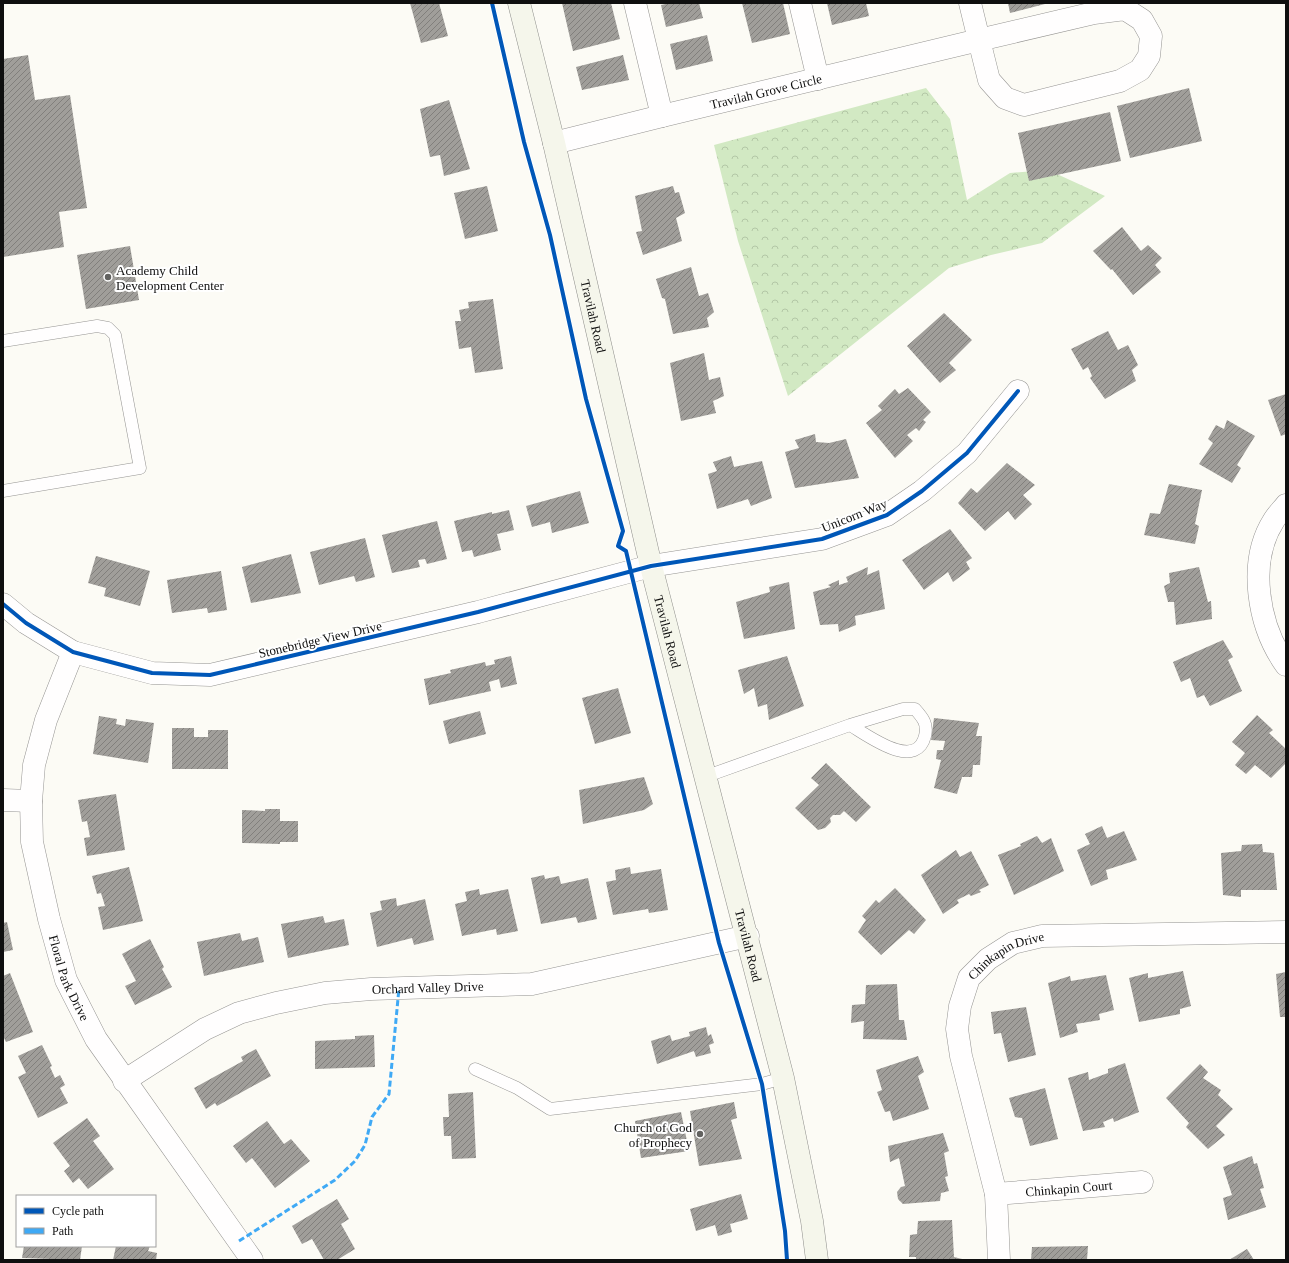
<svg xmlns="http://www.w3.org/2000/svg" width="1289" height="1263" viewBox="0 0 1289 1263" font-family="'Times New Roman',serif">
	<defs>
		<pattern id="forest-crowns" width="20" height="18" patternUnits="userSpaceOnUse"><rect width="20" height="18" fill="#d2e9c3"/><path d="M2 6a3 3 0 1 1 6 0M12 15a3 3 0 1 1 6 0" fill="none" stroke="#b3c7a6"/></pattern>
		<pattern id="building-hatch" width="6" height="6" patternUnits="userSpaceOnUse"><rect width="6" height="6" fill="#a09e9a"/><path d="M-1 1l2-2M0 6l6-6M5 7l2-2" fill="none" stroke="#817f7c"/></pattern>
	</defs>
	<rect width="100%" height="100%" fill="#fcfbf5"/>
	<!-- forest -->
	<path fill="url(#forest-crowns)" d="M 926,88 L 950,119 L 967,200 L 1010,173 L 1048,170 L 1105,196 L 1042,243 L 991,255 L 949,268 L 788,396 L 738,241 L 714,145 Z"/>
	<!-- building -->
	<g fill="url(#building-hatch)">
		<path d="M 410,3 L 439,3 L 448,36 L 421,43 Z"/>
		<path d="M 562,3 L 611,3 L 620,39 L 573,51 Z"/>
		<path d="M 670,3 L 699,3 L 703,18 L 666,27 L 661,5 Z"/>
		<path d="M 742,3 L 783,3 L 790,34 L 752,43 Z"/>
		<path d="M 827,3 L 866,3 L 869,16 L 832,25 Z"/>
		<path d="M 1008,3 L 1045,3 L 1045,4 L 1010,13 Z"/>
		<path d="M 707,35 L 713,61 L 676,70 L 670,44 Z"/>
		<path d="M 28,55 L 35,100 L 70,95 L 87,208 L 59,212 L 64,247 L 3,257 L 3,59 Z"/>
		<path d="M 623,55 L 629,80 L 582,90 L 576,67 Z"/>
		<path d="M 1189,88 L 1202,141 L 1130,158 L 1117,106 Z"/>
		<path d="M 449,100 L 470,169 L 444,176 L 440,155 L 430,157 L 420,109 Z"/>
		<path d="M 1110,112 L 1121,161 L 1029,181 L 1018,133 Z"/>
		<path d="M 487,186 L 498,231 L 465,239 L 454,193 Z"/>
		<path d="M 673,186 L 675,193 L 679,192 L 685,213 L 676,218 L 682,241 L 643,255 L 636,232 L 642,231 L 635,196 Z"/>
		<path d="M 1122,227 L 1141,251 L 1148,245 L 1162,258 L 1155,265 L 1161,272 L 1133,295 L 1112,269 L 1111,270 L 1093,251 Z"/>
		<path d="M 130,246 L 139,300 L 86,309 L 77,255 Z"/>
		<path d="M 691,267 L 699,296 L 708,293 L 714,312 L 707,318 L 709,327 L 673,334 L 665,299 L 662,298 L 656,279 Z"/>
		<path d="M 493,299 L 503,369 L 475,373 L 471,347 L 459,349 L 455,321 L 461,321 L 459,310 L 469,308 L 468,302 Z"/>
		<path d="M 944,313 L 972,340 L 949,363 L 956,370 L 940,383 L 907,346 Z"/>
		<path d="M 1108,331 L 1118,350 L 1128,345 L 1138,365 L 1132,370 L 1136,381 L 1105,399 L 1090,378 L 1092,376 L 1088,367 L 1083,370 L 1071,349 Z"/>
		<path d="M 704,353 L 709,380 L 720,377 L 724,396 L 713,401 L 716,413 L 681,421 L 670,363 Z"/>
		<path d="M 908,388 L 931,412 L 923,420 L 926,422 L 919,431 L 916,428 L 907,435 L 913,441 L 895,458 L 866,423 L 882,410 L 878,406 L 895,389 L 899,394 Z"/>
		<path d="M 1286,394 L 1286,434 L 1281,436 L 1268,400 Z"/>
		<path d="M 1227,420 L 1255,436 L 1237,465 L 1241,468 L 1232,483 L 1199,464 L 1213,443 L 1208,439 L 1216,425 L 1224,429 Z"/>
		<path d="M 815,434 L 816,442 L 829,443 L 846,439 L 859,478 L 795,488 L 785,452 L 799,448 L 795,440 Z"/>
		<path d="M 731,456 L 734,467 L 762,461 L 772,498 L 751,506 L 748,499 L 717,509 L 708,474 L 717,471 L 713,462 Z"/>
		<path d="M 1007,463 L 1035,485 L 1023,495 L 1032,504 L 1015,520 L 1008,511 L 985,531 L 958,503 L 971,488 L 977,493 Z"/>
		<path d="M 1169,484 L 1202,490 L 1195,524 L 1199,526 L 1195,544 L 1144,535 L 1150,513 L 1160,514 Z"/>
		<path d="M 580,491 L 589,523 L 552,533 L 550,522 L 532,527 L 526,506 Z"/>
		<path d="M 509,510 L 514,530 L 497,534 L 501,550 L 474,557 L 472,550 L 462,552 L 454,521 L 492,512 L 492,514 Z"/>
		<path d="M 437,521 L 447,559 L 427,564 L 425,559 L 418,560 L 420,567 L 392,573 L 382,535 Z"/>
		<path d="M 950,529 L 972,558 L 966,562 L 970,569 L 953,582 L 948,572 L 924,590 L 902,560 Z"/>
		<path d="M 365,538 L 375,577 L 356,582 L 354,576 L 319,585 L 310,552 Z"/>
		<path d="M 291,554 L 301,593 L 251,603 L 242,567 Z"/>
		<path d="M 96,556 L 150,571 L 140,606 L 104,596 L 106,588 L 88,583 Z"/>
		<path d="M 868,567 L 867,575 L 879,570 L 885,609 L 855,616 L 856,625 L 839,632 L 838,624 L 820,625 L 813,592 L 831,587 L 828,585 L 839,580 L 839,585 L 848,582 L 846,577 Z"/>
		<path d="M 1199,567 L 1208,602 L 1211,601 L 1212,619 L 1176,625 L 1174,602 L 1168,602 L 1164,586 L 1170,583 L 1169,573 Z"/>
		<path d="M 221,571 L 227,610 L 208,613 L 207,608 L 172,613 L 167,580 Z"/>
		<path d="M 789,582 L 795,629 L 744,639 L 736,602 L 770,592 L 769,587 Z"/>
		<path d="M 1223,640 L 1233,657 L 1228,660 L 1242,691 L 1210,706 L 1204,695 L 1197,698 L 1190,678 L 1181,682 L 1173,662 Z"/>
		<path d="M 511,656 L 517,684 L 501,688 L 499,679 L 489,682 L 491,691 L 429,705 L 424,679 L 451,673 L 450,670 L 485,662 L 486,666 L 495,664 L 494,660 Z"/>
		<path d="M 787,656 L 804,706 L 769,720 L 767,704 L 758,707 L 754,688 L 744,694 L 738,670 Z"/>
		<path d="M 618,688 L 631,733 L 595,744 L 582,698 Z"/>
		<path d="M 480,711 L 486,734 L 449,744 L 443,721 Z"/>
		<path d="M 1257,715 L 1273,730 L 1269,733 L 1286,749 L 1286,763 L 1271,778 L 1255,765 L 1246,774 L 1235,765 L 1245,753 L 1232,742 Z"/>
		<path d="M 99,716 L 117,719 L 116,724 L 125,726 L 126,719 L 154,723 L 148,763 L 93,754 Z"/>
		<path d="M 934,718 L 979,723 L 976,736 L 982,736 L 980,765 L 973,765 L 972,777 L 962,777 L 957,794 L 934,788 L 941,760 L 936,759 L 937,750 L 943,750 L 945,741 L 931,740 Z"/>
		<path d="M 172,728 L 194,728 L 194,737 L 208,737 L 208,730 L 228,730 L 228,769 L 172,769 Z"/>
		<path d="M 826,763 L 871,807 L 856,822 L 844,811 L 840,815 L 833,815 L 830,818 L 831,822 L 825,828 L 818,830 L 795,808 L 819,785 L 811,778 Z"/>
		<path d="M 644,777 L 653,804 L 644,810 L 583,824 L 579,790 Z"/>
		<path d="M 116,794 L 125,850 L 87,856 L 84,838 L 90,837 L 87,821 L 82,822 L 78,800 Z"/>
		<path d="M 265,809 L 280,809 L 280,821 L 298,821 L 298,842 L 280,842 L 280,844 L 242,843 L 242,810 L 265,811 Z"/>
		<path d="M 1102,826 L 1107,838 L 1124,831 L 1137,860 L 1106,870 L 1108,879 L 1091,886 L 1077,850 L 1090,844 L 1085,834 Z"/>
		<path d="M 1037,836 L 1042,843 L 1051,838 L 1064,871 L 1014,895 L 998,855 L 1021,846 L 1020,844 Z"/>
		<path d="M 1262,844 L 1263,852 L 1274,853 L 1277,890 L 1241,890 L 1241,897 L 1223,895 L 1221,853 L 1241,851 L 1242,845 Z"/>
		<path d="M 956,850 L 960,857 L 971,851 L 989,885 L 979,890 L 981,892 L 971,896 L 969,894 L 957,900 L 959,903 L 943,914 L 921,875 Z"/>
		<path d="M 129,867 L 143,921 L 103,930 L 98,907 L 105,906 L 101,893 L 97,894 L 92,876 Z"/>
		<path d="M 630,867 L 631,874 L 661,869 L 668,910 L 649,913 L 648,909 L 613,915 L 606,882 L 616,880 L 615,870 Z"/>
		<path d="M 544,875 L 545,879 L 559,876 L 561,884 L 588,878 L 597,919 L 578,923 L 576,917 L 541,924 L 531,878 Z"/>
		<path d="M 895,888 L 926,920 L 914,934 L 909,930 L 881,955 L 858,932 L 866,920 L 862,916 L 876,900 L 879,903 Z"/>
		<path d="M 479,889 L 480,895 L 508,889 L 518,931 L 497,935 L 496,929 L 462,936 L 455,904 L 467,901 L 465,892 Z"/>
		<path d="M 396,898 L 397,906 L 425,899 L 434,940 L 414,945 L 412,938 L 377,947 L 370,913 L 382,910 L 380,901 Z"/>
		<path d="M 323,916 L 325,923 L 344,919 L 349,945 L 288,958 L 281,924 Z"/>
		<path d="M 7,922 L 13,950 L 3,952 L 3,923 Z"/>
		<path d="M 240,933 L 242,941 L 258,937 L 264,962 L 204,976 L 197,942 Z"/>
		<path d="M 150,939 L 164,967 L 162,969 L 172,987 L 135,1005 L 125,986 L 136,981 L 122,954 Z"/>
		<path d="M 1183,971 L 1191,1006 L 1180,1009 L 1180,1014 L 1139,1022 L 1129,978 L 1148,973 L 1148,978 Z"/>
		<path d="M 1286,972 L 1286,1017 L 1280,1017 L 1276,974 Z"/>
		<path d="M 10,973 L 33,1032 L 6,1042 L 3,1036 L 3,976 Z"/>
		<path d="M 1106,975 L 1114,1010 L 1099,1014 L 1100,1020 L 1076,1024 L 1078,1032 L 1060,1038 L 1048,983 L 1070,976 L 1071,981 Z"/>
		<path d="M 897,984 L 899,1020 L 904,1020 L 907,1040 L 863,1039 L 864,1021 L 851,1023 L 852,1005 L 865,1004 L 866,985 Z"/>
		<path d="M 1026,1007 L 1036,1055 L 1008,1062 L 1001,1033 L 994,1034 L 991,1012 Z"/>
		<path d="M 706,1027 L 708,1036 L 711,1034 L 714,1043 L 709,1045 L 711,1053 L 696,1057 L 694,1051 L 657,1064 L 651,1041 L 670,1035 L 672,1041 L 690,1036 L 689,1032 Z"/>
		<path d="M 374,1035 L 375,1067 L 315,1069 L 315,1041 L 355,1039 L 355,1036 Z"/>
		<path d="M 42,1045 L 52,1066 L 50,1067 L 55,1078 L 60,1075 L 65,1085 L 60,1088 L 68,1103 L 38,1118 L 18,1077 L 26,1073 L 18,1056 Z"/>
		<path d="M 256,1049 L 271,1076 L 217,1106 L 215,1103 L 206,1109 L 194,1088 L 243,1061 L 241,1057 Z"/>
		<path d="M 918,1056 L 924,1072 L 918,1076 L 929,1109 L 893,1121 L 890,1111 L 885,1112 L 877,1092 L 882,1090 L 876,1070 Z"/>
		<path d="M 1125,1063 L 1139,1112 L 1114,1122 L 1113,1118 L 1103,1122 L 1105,1127 L 1083,1131 L 1068,1078 L 1088,1072 L 1089,1080 L 1108,1073 L 1108,1069 Z"/>
		<path d="M 1200,1064 L 1208,1072 L 1203,1078 L 1221,1090 L 1218,1095 L 1233,1109 L 1216,1126 L 1225,1135 L 1208,1149 L 1186,1127 L 1189,1123 L 1166,1098 Z"/>
		<path d="M 1045,1088 L 1058,1139 L 1030,1146 L 1022,1118 L 1015,1117 L 1009,1098 Z"/>
		<path d="M 473,1092 L 476,1158 L 452,1159 L 451,1136 L 444,1136 L 443,1117 L 449,1117 L 448,1094 Z"/>
		<path d="M 734,1102 L 737,1118 L 731,1120 L 742,1159 L 699,1166 L 690,1111 Z"/>
		<path d="M 681,1112 L 689,1151 L 641,1158 L 635,1121 Z"/>
		<path d="M 87,1118 L 100,1136 L 93,1141 L 114,1169 L 88,1189 L 79,1178 L 73,1183 L 64,1171 L 70,1166 L 53,1143 Z"/>
		<path d="M 267,1121 L 284,1144 L 291,1139 L 310,1161 L 275,1188 L 252,1158 L 246,1163 L 233,1146 Z"/>
		<path d="M 943,1133 L 949,1151 L 944,1153 L 948,1176 L 945,1177 L 949,1191 L 941,1193 L 940,1201 L 903,1204 L 898,1199 L 897,1192 L 901,1187 L 905,1186 L 899,1158 L 890,1162 L 888,1146 Z"/>
		<path d="M 1252,1156 L 1254,1164 L 1257,1163 L 1264,1188 L 1260,1189 L 1266,1207 L 1228,1220 L 1223,1198 L 1232,1195 L 1223,1167 Z"/>
		<path d="M 741,1194 L 748,1219 L 730,1224 L 732,1232 L 718,1236 L 715,1225 L 696,1231 L 690,1209 Z"/>
		<path d="M 337,1199 L 349,1219 L 341,1224 L 355,1249 L 337,1260 L 324,1260 L 312,1239 L 302,1244 L 292,1226 Z"/>
		<path d="M 952,1220 L 954,1257 L 962,1259 L 961,1260 L 916,1260 L 916,1257 L 909,1257 L 910,1235 L 917,1234 L 918,1221 Z"/>
		<path d="M 24,1246 L 82,1246 L 80,1260 L 22,1258 Z"/>
		<path d="M 116,1246 L 150,1246 L 148,1251 L 157,1253 L 156,1260 L 113,1260 Z"/>
		<path d="M 1088,1246 L 1087,1260 L 1031,1260 L 1032,1247 Z"/>
		<path d="M 1247,1249 L 1254,1260 L 1229,1260 Z"/>
	</g>
	<g fill="none" stroke-linecap="round" stroke-linejoin="round">
		<defs>
			<g id="service">
				<path d="M 3,341 L 97,326 L 108,328 L 115,335 L 140,468 L 3,491"/>
				<path d="M 707,776 L 850,725 L 903,709 L 915,709 C 923,718 928,724 925,736 C 916,772 867,735 850,725"/>
				<path d="M 475,1069 L 517,1088 L 550,1109 L 762,1084 L 783,1078"/>
			</g>
			<g id="minor">
				<path d="M 635,3 L 662,116"/>
				<path d="M 800,3 L 818,79"/>
				<path id="s1" d="M 554,143 L 662,116 L 979,40 L 1094,13 L 1125,9 L 1142,20 L 1151,36 L 1149,56 L 1140,70 L 1120,81 L 1024,105 L 1005,98 L 989,80 L 979,40 L 970,3"/>
				<path d="M 1286,505 C 1282,510 1277,515 1274,520 C 1247,562 1258,626 1286,665"/>
				<path d="M 651,566 L 822,539 L 887,515 L 922,491 L 967,453 L 1018,391"/>
				<path id="s2" d="M 73,652 L 46,720 L 34,765 L 31,801 L 32,842 L 49,919 L 66,980 L 96,1039 L 252,1260"/>
				<path d="M 3,800 L 31,801"/>
				<path id="s3" d="M 124,1081 L 205,1029 L 239,1013 L 276,1003 L 325,993 L 371,989 L 532,984 L 748,936"/>
				<path id="s4" d="M 996,1194 L 1142,1182"/>
				<path id="s5" d="M 999,1260 L 996,1194 L 961,1056 L 957,1029 L 960,1006 L 969,978 L 988,959 L 1013,943 L 1042,936 L 1286,932"/>
			</g>
			<path id="tertiary" d="M 3,604 L 26,623 L 73,652 L 152,673 L 210,675 L 478,612 L 651,566"/>
			<g id="secondary">
				<path id="s6" d="M 519,3 L 554,143 L 651,566 L 783,1078 L 812,1221 L 817,1260"/>
			</g>
		</defs>
		<!-- service casing -->
		<use href="#service" stroke="#969593" stroke-width="13"/>
		<!-- minor casing -->
		<use href="#minor" stroke="#969593" stroke-width="23"/>
		<!-- tertiary casing -->
		<use href="#tertiary" stroke="#969593" stroke-width="23"/>
		<!-- secondary casing -->
		<use href="#secondary" stroke="#8c8c89" stroke-width="23"/>
		<!-- service -->
		<use href="#service" stroke="#fffefe" stroke-width="12"/>
		<!-- minor -->
		<use href="#minor" stroke="#fffefe" stroke-width="22"/>
		<!-- tertiary -->
		<use href="#tertiary" stroke="#fffefe" stroke-width="22"/>
		<!-- secondary -->
		<use href="#secondary" stroke="#f5f6eb" stroke-width="22"/>
		<!-- quiet -->
		<path stroke="#3fa9f5" stroke-width="3" stroke-dasharray="6 3" stroke-linecap="butt" d="M 239,1241 L 335,1180 L 355,1161 L 365,1145 L 372,1117 L 389,1094 L 399,988"/>
		<defs>
			<g id="cycleway">
				<path d="M 492,3 L 524,142 L 550,235 L 586,399 L 623,531 L 618,546 L 626,551 L 719,943 L 762,1084 L 785,1231 L 787,1260"/>
				<path d="M 3,604 L 26,623 L 73,652 L 152,673 L 210,675 L 478,612 L 651,566 L 822,539 L 887,515 L 922,491 L 967,453 L 1018,391"/>
			</g>
		</defs>
		<!-- cycleway casing -->
		<use href="#cycleway" stroke="#fff" stroke-width="6"/>
		<!-- cycleway -->
		<use href="#cycleway" stroke="#0057b8" stroke-width="4"/>
	</g>
	<!-- markers -->
	<g fill="#626260" stroke="#fff" stroke-width="1.5">
		<circle cx="108" cy="277" r="4"/>
		<circle cx="700" cy="1134" r="4"/>
	</g>
	<g text-anchor="middle" stroke-width="4" stroke-linejoin="round" paint-order="stroke">
		<!-- street labels -->
		<g font-size="13" fill="#0f0f0f" stroke="#fff">
			<text dy="5" stroke="none"><textPath href="#s1" startOffset="218">Travilah Grove Circle</textPath></text>
			<text dy="5" stroke="none"><textPath href="#s6" startOffset="322">Travilah Road</textPath></text>
			<text transform="translate(854 515) rotate(-22)" y="5">Unicorn Way</text>
			<text dy="5" stroke="none"><textPath href="#s6" startOffset="646">Travilah Road</textPath></text>
			<text transform="translate(320 639) rotate(-13)" y="5">Stonebridge View Drive</text>
			<text dy="5" stroke="none"><textPath href="#s6" startOffset="970">Travilah Road</textPath></text>
			<text dy="5" stroke="none"><textPath href="#s5" startOffset="333">Chinkapin Drive</textPath></text>
			<text dy="5" stroke="none"><textPath href="#s2" startOffset="338">Floral Park Drive</textPath></text>
			<text dy="5" stroke="none"><textPath href="#s3" startOffset="325">Orchard Valley Drive</textPath></text>
			<text dy="5" stroke="none"><textPath href="#s4" startOffset="73">Chinkapin Court</textPath></text>
		</g>
		<!-- poi labels -->
		<g font-size="13" fill="#0f0f0f" stroke="#fff" text-anchor="start">
			<text x="116" y="275">Academy Child<tspan x="116" dy="15">Development Center</tspan></text>
			<text x="692" y="1132" text-anchor="end">Church of God<tspan x="692" dy="15">of Prophecy</tspan></text>
		</g>
	</g>
	<!-- border -->
	<rect width="1289" height="1263" fill="none" stroke="#0f0f0f" stroke-width="8"/>
	<!-- legend -->
	<rect x="16" y="1195" width="140" height="52" fill="#ffffff" stroke="#9f9f9f"/>
	<rect x="24" y="1208" width="20" height="6" fill="#0057b8" stroke="#9f9f9f"/>
	<text x="52" y="1215" font-size="12" fill="#0f0f0f">Cycle path</text>
	<rect x="24" y="1228" width="20" height="6" fill="#3fa9f5" stroke="#9f9f9f"/>
	<text x="52" y="1235" font-size="12" fill="#0f0f0f">Path</text>
</svg>
